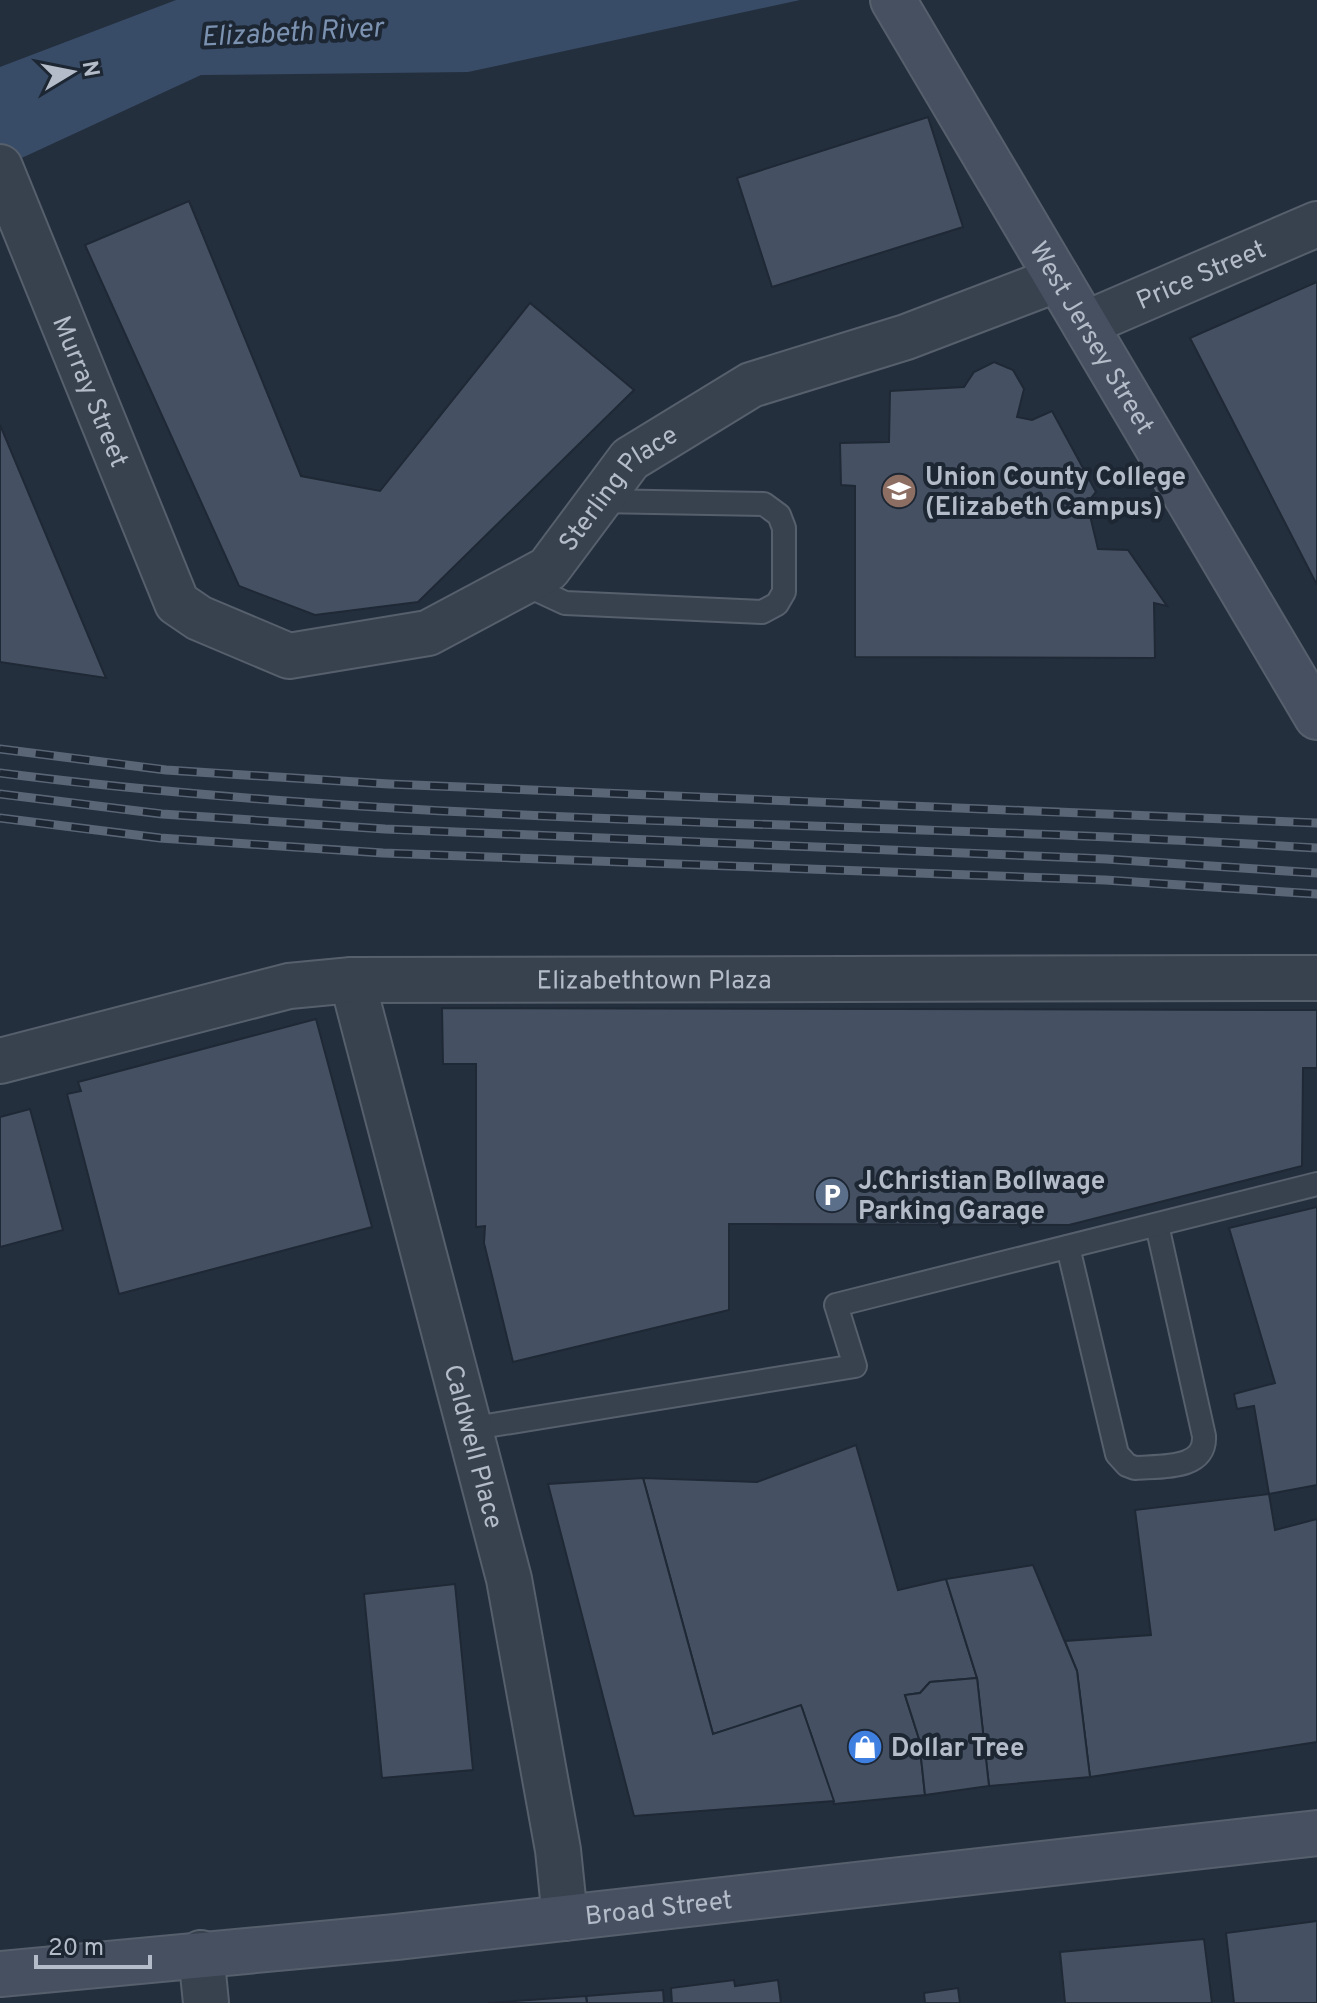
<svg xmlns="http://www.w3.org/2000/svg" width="1317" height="2003" viewBox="0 0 1317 2003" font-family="Overpass,sans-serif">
	<rect width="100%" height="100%" fill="#242f3e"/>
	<!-- water -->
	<path fill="#394c67" d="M 176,0 L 800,0 L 468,72 L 201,75 L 0,168 L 0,67 Z"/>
	<!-- building -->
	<g fill="#455162" stroke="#1f2835" stroke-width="2">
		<path d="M 928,117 L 963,227 L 772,287 L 737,178 Z"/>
		<path d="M 189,201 L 301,476 L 380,491 L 530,303 L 634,390 L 418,602 L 315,615 L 239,586 L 85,245 Z"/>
		<path d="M 1317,282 L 1317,585 L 1190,338 Z"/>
		<path d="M 994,362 L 1013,370 L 1024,389 L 1017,417 L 1032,420 L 1052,411 L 1096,492 L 1087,503 L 1098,549 L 1128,550 L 1167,606 L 1154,603 L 1155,658 L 855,657 L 855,486 L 841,485 L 840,443 L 889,442 L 890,391 L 964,387 L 974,372 Z"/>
		<path d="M 0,425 L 106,678 L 0,662 Z"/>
		<path d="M 442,1008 L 1317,1010 L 1317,1068 L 1303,1068 L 1302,1166 L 1069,1225 L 729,1224 L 729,1310 L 513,1362 L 484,1243 L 485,1226 L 476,1227 L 476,1064 L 443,1064 Z"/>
		<path d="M 316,1019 L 372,1227 L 119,1294 L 67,1094 L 81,1091 L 78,1082 Z"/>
		<path d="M 30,1109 L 63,1230 L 0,1247 L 0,1117 Z"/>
		<path d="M 1317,1207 L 1317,1485 L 1269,1494 L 1254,1406 L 1237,1409 L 1234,1394 L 1275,1383 L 1229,1228 Z"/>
		<path d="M 856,1445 L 898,1590 L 946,1579 L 977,1678 L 930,1682 L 920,1693 L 905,1695 L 919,1739 L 925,1795 L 834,1804 L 802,1708 L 713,1734 L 643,1478 L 757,1482 Z"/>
		<path d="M 643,1478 L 713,1734 L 801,1705 L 834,1801 L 634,1816 L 548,1484 Z"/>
		<path d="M 1269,1494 L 1275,1530 L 1317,1519 L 1317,1742 L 1090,1777 L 1077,1671 L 1065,1641 L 1151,1635 L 1135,1510 Z"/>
		<path d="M 1033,1565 L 1077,1671 L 1090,1777 L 989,1786 L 977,1678 L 946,1579 Z"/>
		<path d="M 455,1584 L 473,1770 L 382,1778 L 364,1594 Z"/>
		<path d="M 977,1678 L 989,1786 L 925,1795 L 919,1739 L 905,1695 L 920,1693 L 930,1682 Z"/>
		<path d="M 1317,1921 L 1317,2003 L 1234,2003 L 1226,1933 Z"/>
		<path d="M 1204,1939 L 1212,2003 L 1065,2003 L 1060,1952 Z"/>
		<path d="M 734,1980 L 735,1986 L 778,1980 L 781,2003 L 672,2003 L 671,1988 Z"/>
		<path d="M 958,1988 L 960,2003 L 925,2003 L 924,1993 Z"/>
		<path d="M 663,1990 L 664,2003 L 587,2003 L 586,1996 Z"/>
		<path d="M 586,1996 L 587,2003 L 488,2003 Z"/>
	</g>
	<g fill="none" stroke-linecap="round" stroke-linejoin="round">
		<defs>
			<g id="lane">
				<path d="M 522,583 L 565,603 L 762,612 L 777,604 L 784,592 L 784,528 L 779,515 L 764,504 L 599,501"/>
				<path d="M 1068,1247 L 1117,1454 L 1127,1465 L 1135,1468 C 1161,1466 1206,1470 1204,1436 L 1157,1225"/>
				<path d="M 468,1429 L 855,1366 L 836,1305 L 1317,1184"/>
			</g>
			<g id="street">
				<path id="s1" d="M 0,167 L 177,603 L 199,618 L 289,656 L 428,633 L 548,569 L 630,459 L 751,385 L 906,337 L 1058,279"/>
				<path id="s2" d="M 1085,324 L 1317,224"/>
				<path id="s3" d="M 352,980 L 509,1579 L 558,1850 L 565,1918"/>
				<path id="s4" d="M 0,1061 L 289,986 L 352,980 L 1317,978"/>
				<path d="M 201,1953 L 206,2003"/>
			</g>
			<g id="secondary">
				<path id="s5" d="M 893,0 L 1317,717"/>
				<path id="s6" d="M 0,1974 L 396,1937 L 1317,1833"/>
			</g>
		</defs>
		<!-- lane casing -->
		<use href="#lane" stroke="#565f6c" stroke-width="26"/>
		<!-- street casing -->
		<use href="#street" stroke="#565f6c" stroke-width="48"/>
		<!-- secondary casing -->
		<use href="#secondary" stroke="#565f6c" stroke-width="48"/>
		<!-- lane -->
		<use href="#lane" stroke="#38414e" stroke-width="22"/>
		<!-- street -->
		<use href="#street" stroke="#38414e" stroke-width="44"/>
		<!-- secondary -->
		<use href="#secondary" stroke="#465061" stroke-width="44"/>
		<defs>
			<g id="rail">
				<path d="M 0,749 L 166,770 L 389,784 L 1317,823"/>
				<path d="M 0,773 C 436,828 879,820 1317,848"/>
				<path d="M 0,794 L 162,814 L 385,829 L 1106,859 L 1317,873"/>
				<path d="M 0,818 L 160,838 L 383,853 L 1105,880 L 1317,894"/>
			</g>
		</defs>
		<!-- rail casing -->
		<use href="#rail" stroke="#5a6575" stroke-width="9"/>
		<!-- rail -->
		<use href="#rail" stroke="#1d2633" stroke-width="6" stroke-dasharray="18" stroke-linecap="butt"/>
	</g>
	<!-- icons -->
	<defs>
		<symbol id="university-disc" viewBox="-11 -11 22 22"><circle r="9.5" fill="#8d6e63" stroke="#1d2633"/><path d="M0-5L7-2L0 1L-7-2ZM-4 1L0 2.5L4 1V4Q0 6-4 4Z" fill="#fff"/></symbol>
		<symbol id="parking-disc" viewBox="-11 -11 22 22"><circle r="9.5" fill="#5c6f8a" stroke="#1d2633"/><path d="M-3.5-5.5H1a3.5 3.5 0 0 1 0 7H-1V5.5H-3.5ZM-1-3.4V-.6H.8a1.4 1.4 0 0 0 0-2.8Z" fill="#fff"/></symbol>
		<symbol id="shop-disc" viewBox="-11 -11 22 22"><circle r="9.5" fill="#3f7fe0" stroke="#1d2633"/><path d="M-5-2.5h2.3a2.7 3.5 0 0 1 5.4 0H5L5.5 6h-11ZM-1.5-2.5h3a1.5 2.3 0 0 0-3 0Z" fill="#fff"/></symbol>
	</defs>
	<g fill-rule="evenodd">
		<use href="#university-disc" x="879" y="471" width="40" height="40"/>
		<use href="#parking-disc" x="812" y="1175" width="40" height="40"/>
		<use href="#shop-disc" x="845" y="1727" width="40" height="40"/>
	</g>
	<g text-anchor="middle" stroke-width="8" stroke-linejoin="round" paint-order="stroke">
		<!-- street labels -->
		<g font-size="26" fill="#b4bcc9" stroke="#1d2633">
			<text dy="9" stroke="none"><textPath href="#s2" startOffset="126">Price Street</textPath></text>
			<text dy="9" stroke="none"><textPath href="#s5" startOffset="392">West Jersey Street</textPath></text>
			<text dy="9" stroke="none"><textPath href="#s1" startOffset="242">Murray Street</textPath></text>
			<text dy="9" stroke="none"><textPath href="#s1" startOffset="980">Sterling Place</textPath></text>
			<text dy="9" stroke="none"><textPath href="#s4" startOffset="664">Elizabethtown Plaza</textPath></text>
			<text dy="9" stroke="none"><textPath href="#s3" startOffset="482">Caldwell Place</textPath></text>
			<text dy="9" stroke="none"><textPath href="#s6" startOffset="662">Broad Street</textPath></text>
		</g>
		<!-- poi labels -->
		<g font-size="26" font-weight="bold" fill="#b4bcc9" stroke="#1d2633" text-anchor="start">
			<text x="925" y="485">Union County College<tspan x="925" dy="30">(Elizabeth Campus)</tspan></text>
			<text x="858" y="1189">J.Christian Bollwage<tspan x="858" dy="30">Parking Garage</tspan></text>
			<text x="891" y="1756">Dollar Tree</text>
		</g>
		<!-- water labels -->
		<g font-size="28" font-style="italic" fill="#7c92b1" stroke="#1d2633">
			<text transform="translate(292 31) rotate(-3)" y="10">Elizabeth River</text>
		</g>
	</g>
	<!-- north arrow -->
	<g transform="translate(72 72) rotate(80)" stroke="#1d2633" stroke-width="6" paint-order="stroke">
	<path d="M0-6L14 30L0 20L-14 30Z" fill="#b4bcc9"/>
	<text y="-12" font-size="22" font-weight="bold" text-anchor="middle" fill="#b4bcc9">N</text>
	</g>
	<!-- scale -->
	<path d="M36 1955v12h114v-12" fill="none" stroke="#b4bcc9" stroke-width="4"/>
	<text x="48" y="1955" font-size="24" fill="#b4bcc9" stroke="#1d2633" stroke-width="6" paint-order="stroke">20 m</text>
</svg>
